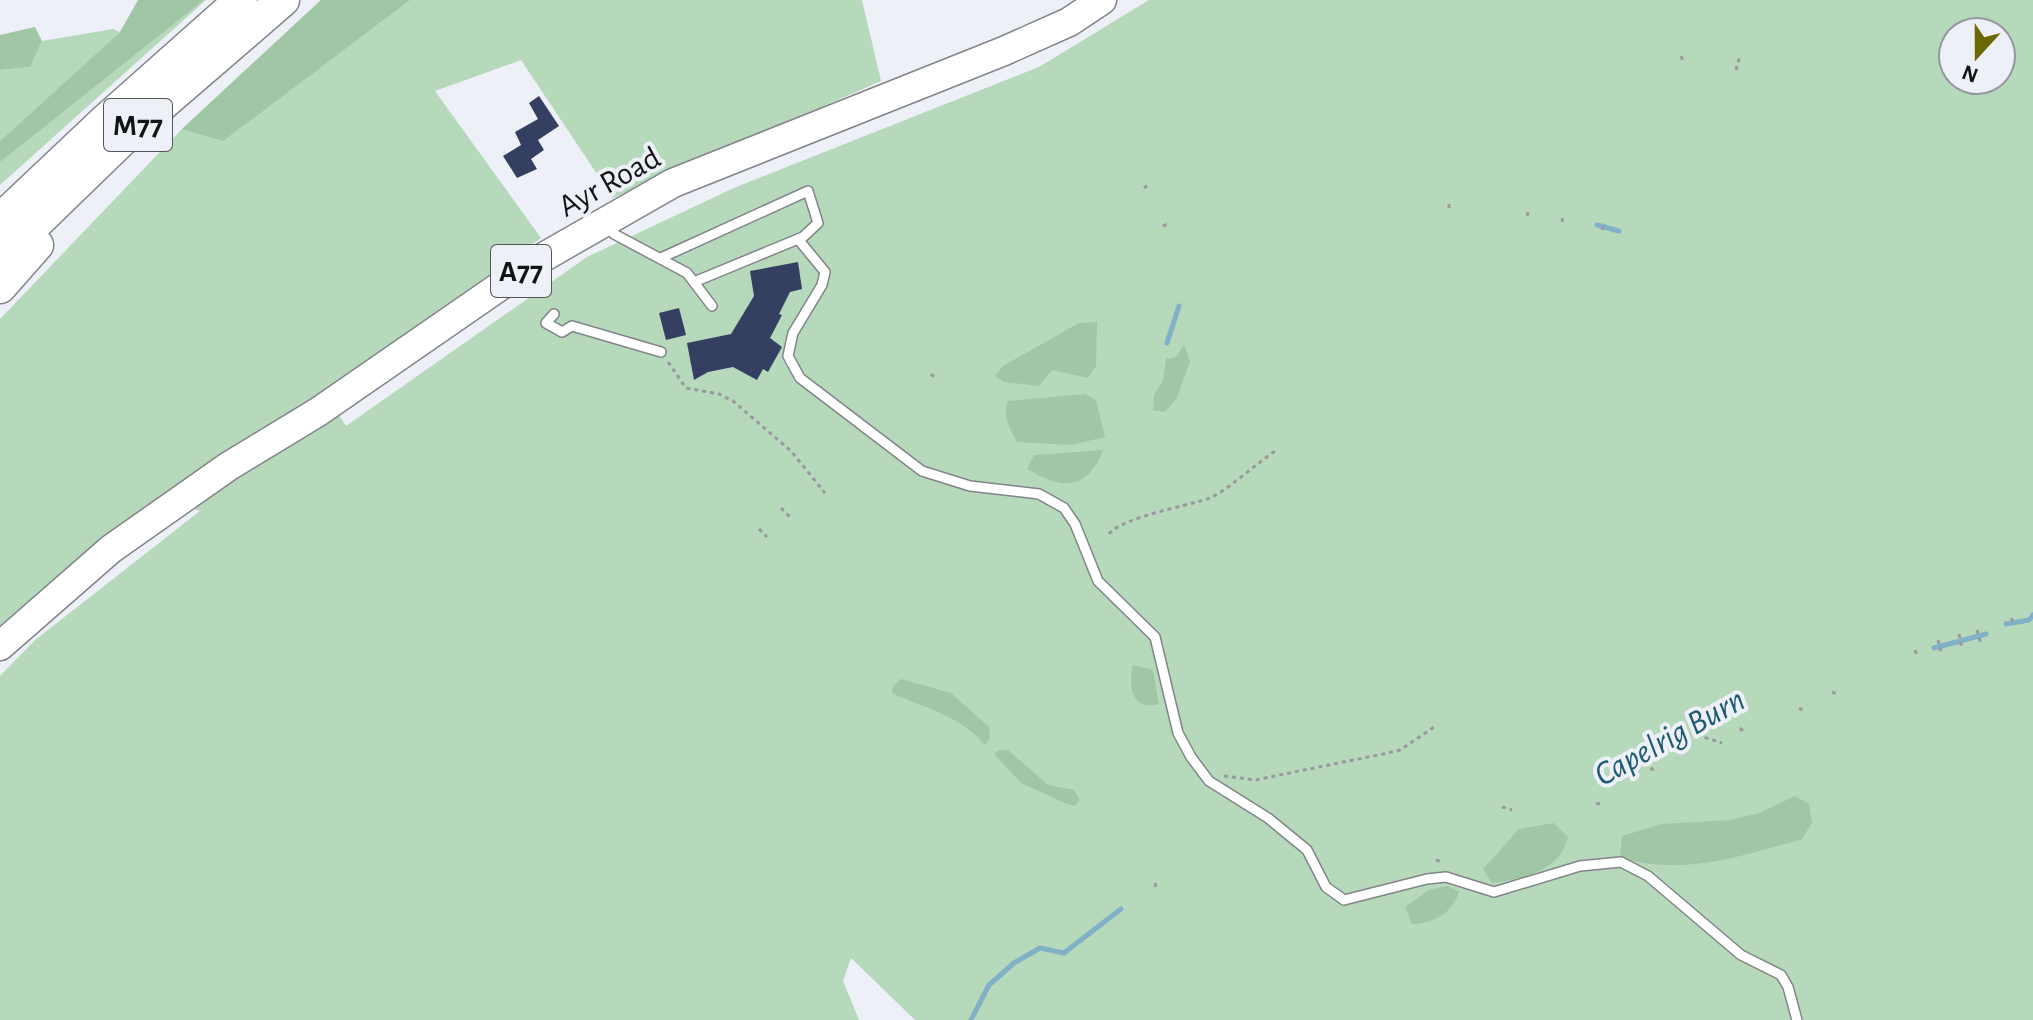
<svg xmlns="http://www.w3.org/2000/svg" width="2033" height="1020" viewBox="0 0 2033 1020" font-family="'Alegreya Sans',sans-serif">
	<rect width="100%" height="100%" fill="#eef0f7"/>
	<!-- green -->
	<g fill="#b6d8bb" fill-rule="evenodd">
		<path d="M 204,0 L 206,0 L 0,185 L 0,162 L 4,158 Z"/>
		<path d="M 321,0 L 862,0 L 881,81 L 613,198 L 521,60 L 435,91 L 541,238 L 325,393 L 346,426 L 587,257 L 736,187 L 1039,67 L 1149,0 L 2033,0 L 2033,1020 L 915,1020 L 851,958 L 843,981 L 859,1020 L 0,1020 L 0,676 L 35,640 L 200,511 L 165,498 L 0,631 L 0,319 L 182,129 ZM 1953,32 L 2001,32 L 2001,80 L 1953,80 Z"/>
		<path d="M 113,29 L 120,32 L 0,141 L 0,70 L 30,67 L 42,41 Z"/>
	</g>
	<!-- forest -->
	<g fill="#a1c6a6">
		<path d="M 138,0 L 204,0 L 0,162 L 0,141 L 120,32 Z"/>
		<path d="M 321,0 L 410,0 L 223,141 L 182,129 Z"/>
		<path d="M 35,27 L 42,41 L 30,67 L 0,70 L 0,35 Z"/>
		<path d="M 1097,322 L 1096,366 L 1088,378 L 1052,370 L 1039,386 L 1004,382 L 995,376 L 1003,366 L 1079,323 Z"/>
		<path d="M 1184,345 L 1190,361 L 1177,398 L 1165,412 L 1153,410 L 1154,395 L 1163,381 L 1166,359 L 1176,357 Z"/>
		<path d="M 1085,394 L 1096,400 L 1105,437 L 1071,445 L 1017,442 C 1010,429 1002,416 1008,401 Z"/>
		<path d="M 1103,450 C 1087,492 1061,489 1027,469 L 1034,455 Z"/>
		<path d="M 1133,665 L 1153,670 L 1159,704 C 1131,711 1128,685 1133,665 Z"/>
		<path d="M 901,679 L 951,693 L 989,727 L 990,738 L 985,745 C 959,715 927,709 892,693 L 893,686 Z"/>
		<path d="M 999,750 L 1008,750 L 1048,785 L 1074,790 L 1080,800 L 1075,806 L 1067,804 L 1021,783 L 994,754 Z"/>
		<path d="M 1795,796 L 1809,804 L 1812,823 L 1802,839 C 1741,856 1682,877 1620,857 L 1622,836 L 1662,824 L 1731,820 L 1759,813 Z"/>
		<path d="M 1554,823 L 1568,837 C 1560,872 1523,878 1492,883 L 1483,869 L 1519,829 Z"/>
		<path d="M 1448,886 L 1459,892 C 1452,913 1435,923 1412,924 L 1405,907 L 1429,890 Z"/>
	</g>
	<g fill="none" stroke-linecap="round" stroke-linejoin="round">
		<!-- stream -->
		<g stroke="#81b1c7" stroke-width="5">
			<path d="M 1597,225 L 1619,231"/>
			<path d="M 1167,343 L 1179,306"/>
			<path d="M 2006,624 L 2029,620 L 2033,615"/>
			<path d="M 1934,648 L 1986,634"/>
			<path d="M 971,1020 L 989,985 L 1014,963 L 1040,948 L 1064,953 L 1121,909"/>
		</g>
	</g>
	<!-- building -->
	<g fill="#353f61">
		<path d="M 539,96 L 559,126 L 538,140 L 544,150 L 531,159 L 537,169 L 517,178 L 503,156 L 521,145 L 515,132 L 538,119 L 529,103 Z"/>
		<path d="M 798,262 L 802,289 L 790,292 L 779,314 L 782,315 L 770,338 L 782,347 L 768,372 L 763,369 L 757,380 L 733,367 L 708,372 L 694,380 L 687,343 L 731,334 L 754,296 L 750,271 Z"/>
		<path d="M 679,308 L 686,335 L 666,340 L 659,313 Z"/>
	</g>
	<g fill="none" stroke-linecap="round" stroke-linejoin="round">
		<defs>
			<g id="lane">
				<path d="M 607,225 L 614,234 L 687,273 L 712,306"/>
				<path d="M 798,239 L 825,272 L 822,285 L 793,333 L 788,356 L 800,378 L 922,471 L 970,486 L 1039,494 L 1064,508 L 1075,524 L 1098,581 L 1155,637 L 1178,733 L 1191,757 L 1209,781 L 1268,818 L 1307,850 L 1326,887 L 1344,900 L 1427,879 L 1446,877 L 1494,892 L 1580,866 L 1621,862 L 1648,876 L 1741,955 L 1781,975 L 1788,987 L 1797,1020"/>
				<path d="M 663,257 L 808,191 L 818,223 L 803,237 L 694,282"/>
				<path d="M 554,314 L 546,323 L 562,332 L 572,326 L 661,352"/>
			</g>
			<path id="primary" d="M 0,646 L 111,549 L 229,466 L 318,412 L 535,262 L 673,183 L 1004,51 L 1069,22 L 1102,0"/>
			<g id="highway">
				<path d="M 0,220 L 107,119 L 241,0"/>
				<path d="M 0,258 L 130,132 L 283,0"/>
				<path d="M 0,287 L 37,245"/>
			</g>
		</defs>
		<!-- lane casing -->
		<use href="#lane" stroke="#82848a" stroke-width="12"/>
		<!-- primary casing -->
		<use href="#primary" stroke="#82848a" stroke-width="31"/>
		<!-- highway casing -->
		<use href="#highway" stroke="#82848a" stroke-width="35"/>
		<!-- path -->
		<g stroke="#98999f" stroke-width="3" stroke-dasharray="4 4" stroke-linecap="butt">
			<path d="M 1681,56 L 1683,61"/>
			<path d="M 1736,70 L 1740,56"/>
			<path d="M 1144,188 L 1149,184"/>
			<path d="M 1449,208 L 1449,202"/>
			<path d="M 1527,216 L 1529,210"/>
			<path d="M 1562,222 L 1563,216"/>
			<path d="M 1163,226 L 1168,224"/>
			<path d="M 1602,230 L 1604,224"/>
			<path d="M 668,362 L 686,388 L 719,394 L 733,401 L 791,451 L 825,493"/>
			<path d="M 931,374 L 935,378"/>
			<path d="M 781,508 L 790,517"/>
			<path d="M 759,529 L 767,537"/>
			<path d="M 1109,534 C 1121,518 1185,506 1207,499 C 1224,494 1259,461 1278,449"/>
			<path d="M 2011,618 L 2014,623"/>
			<path d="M 1977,630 L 1981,645"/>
			<path d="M 1959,634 L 1962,649"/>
			<path d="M 1938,640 L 1941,651"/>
			<path d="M 1915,650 L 1917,655"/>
			<path d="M 1832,692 L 1837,694"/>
			<path d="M 1799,708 L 1804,711"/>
			<path d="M 1740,728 L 1744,732"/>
			<path d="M 1697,735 L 1722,743"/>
			<path d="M 1645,762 L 1656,773"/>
			<path d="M 1224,776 L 1255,780 L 1383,754 L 1400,750 L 1437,725"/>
			<path d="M 1596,804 L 1602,803"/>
			<path d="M 1502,807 L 1512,810"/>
			<path d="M 1436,860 L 1442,862"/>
			<path d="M 1155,883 L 1156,887"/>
		</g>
		<!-- lane -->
		<use href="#lane" stroke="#fff" stroke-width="9"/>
		<!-- primary -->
		<use href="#primary" stroke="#fff" stroke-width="28"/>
		<!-- highway -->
		<use href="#highway" stroke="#fff" stroke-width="32"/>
	</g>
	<g text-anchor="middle" stroke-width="8" stroke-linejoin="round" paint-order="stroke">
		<!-- shield labels -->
		<g fill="#eef0f7" stroke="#545559" stroke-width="2">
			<rect x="104" y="99" width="68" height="52" rx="6"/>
			<rect x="491" y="245" width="60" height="52" rx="6"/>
		</g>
		<g font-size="30" font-weight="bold" fill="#121315">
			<text x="138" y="135">M77</text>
			<text x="521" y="281">A77</text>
		</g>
		<!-- street labels -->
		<g font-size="32" fill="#121315" stroke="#eef0f7">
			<text transform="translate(609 181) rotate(-29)" y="11">Ayr Road</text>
		</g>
		<!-- water labels -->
		<g font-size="34" font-style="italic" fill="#1d5a72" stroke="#eef0f7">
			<text transform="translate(1669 736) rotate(-29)" y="12">Capelrig Burn</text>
		</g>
	</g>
	<!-- north arrow -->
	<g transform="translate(1977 56) rotate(201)"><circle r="38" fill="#eef0f7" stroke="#96989d" stroke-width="2"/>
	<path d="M0-6L14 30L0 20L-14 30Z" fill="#6b6802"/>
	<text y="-12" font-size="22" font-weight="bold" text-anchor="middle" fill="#121315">N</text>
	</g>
</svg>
